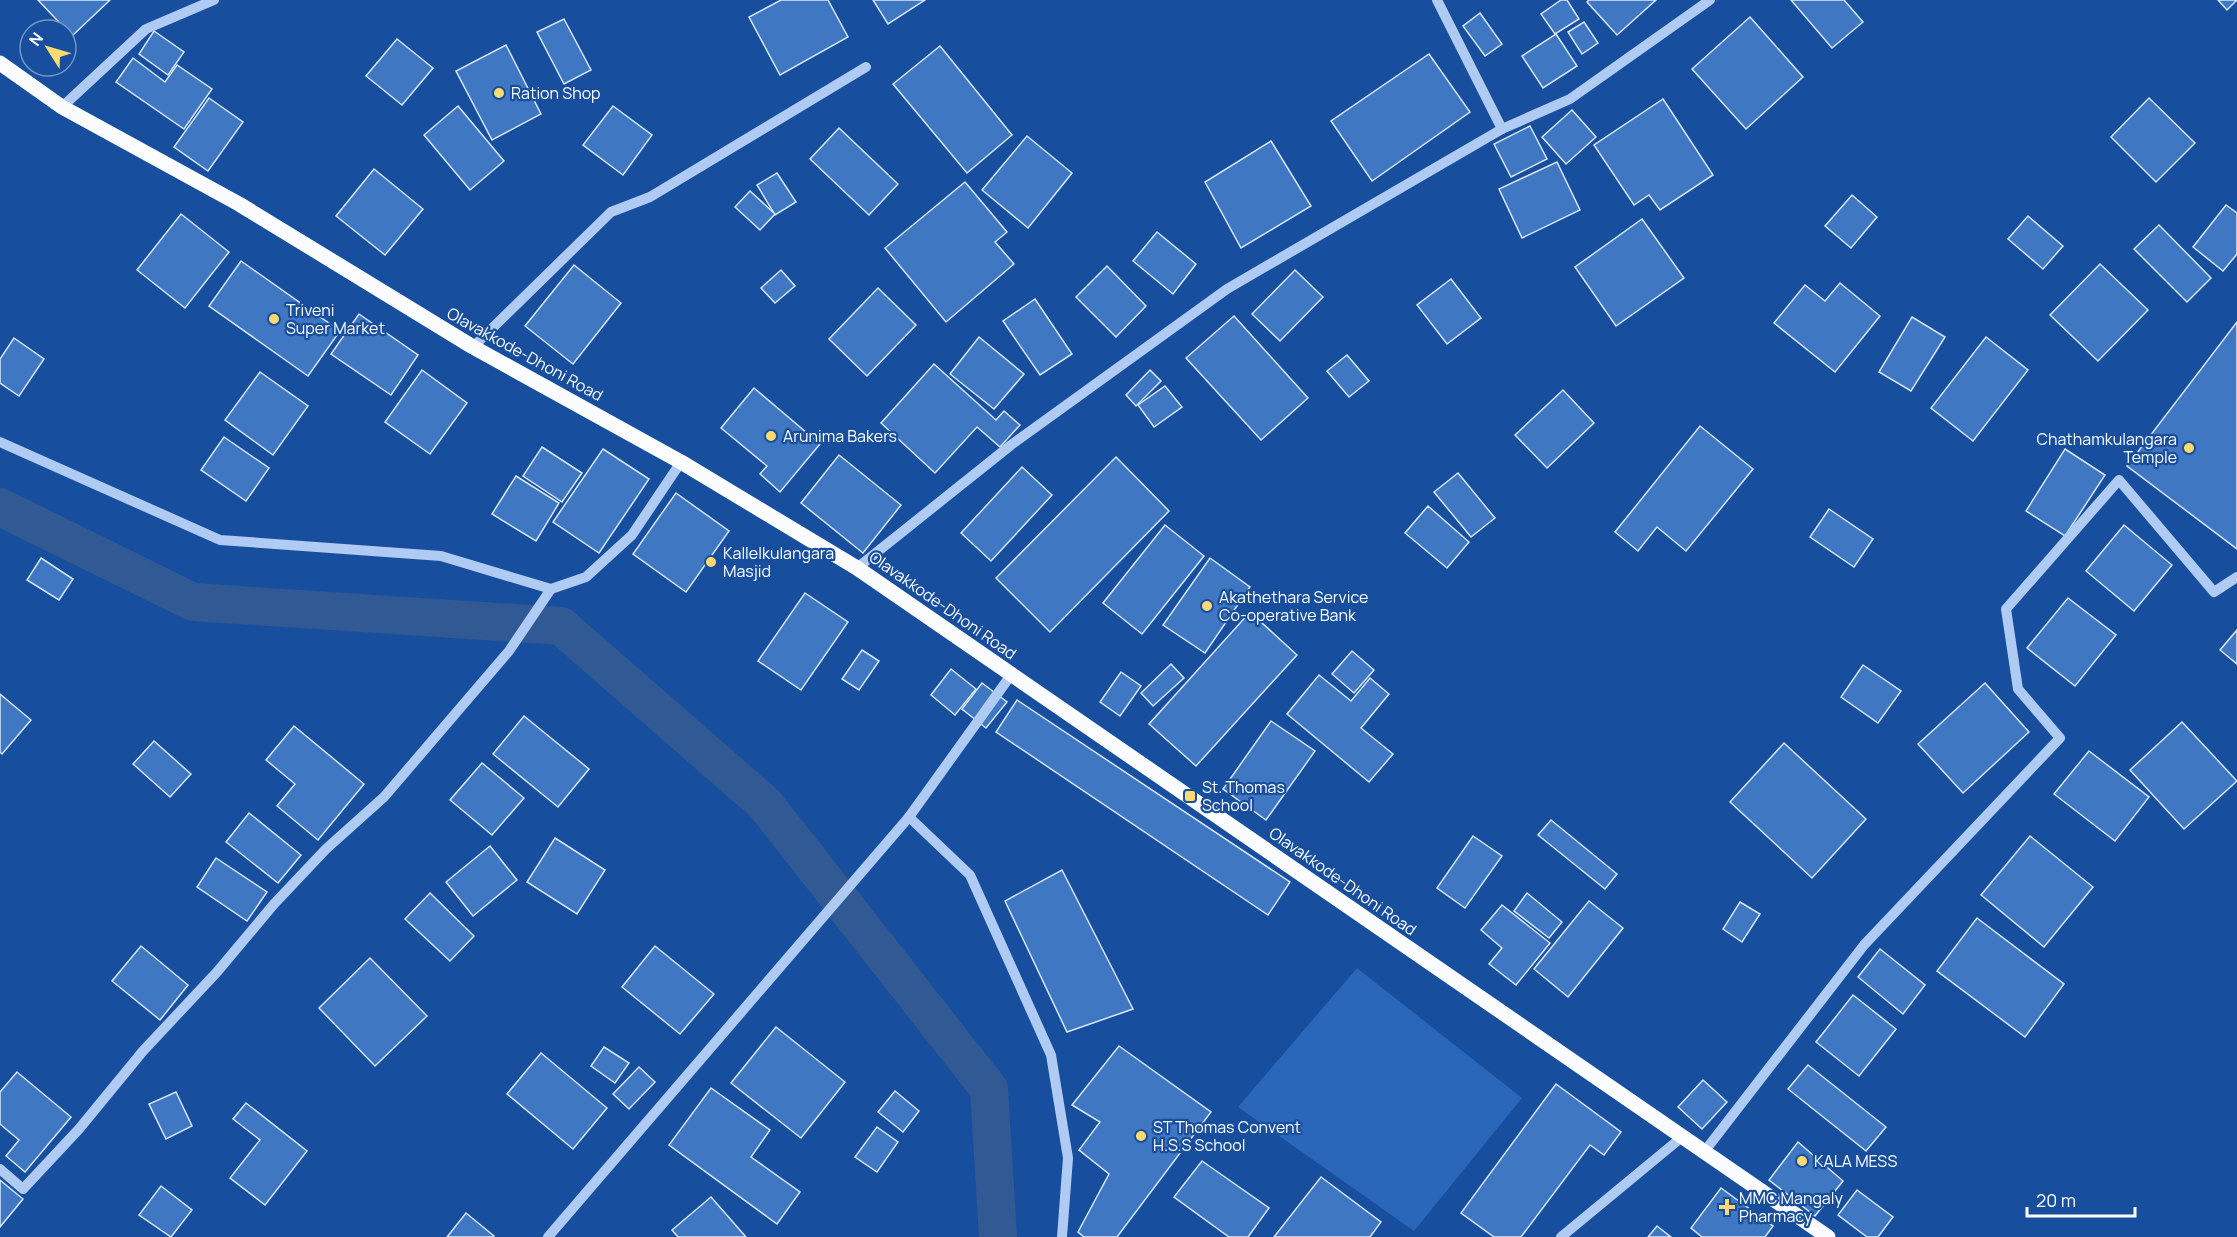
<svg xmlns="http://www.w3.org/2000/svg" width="2237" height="1237" viewBox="0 0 2237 1237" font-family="Manrope,sans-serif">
	<rect width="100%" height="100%" fill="#174e9d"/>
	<!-- green -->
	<path fill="#2a67bb" d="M 1357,968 L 1522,1098 L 1414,1231 L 1238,1107 Z"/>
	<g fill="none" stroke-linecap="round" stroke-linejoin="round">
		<!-- canal -->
		<path stroke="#315993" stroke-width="38" d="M 0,507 L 193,602 L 561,626 L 765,804 L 989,1089 L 998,1237"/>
	</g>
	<!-- building -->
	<g fill="#4077c3" stroke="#d7e7fd" stroke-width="1.5">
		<path d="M 38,0 L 110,0 L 72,36 Z"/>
		<path d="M 781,0 L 828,0 L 848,37 L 780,75 L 749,17 Z"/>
		<path d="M 873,0 L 925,0 L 888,24 Z"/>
		<path d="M 1561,0 L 1567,0 L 1579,19 L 1555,34 L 1541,14 Z"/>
		<path d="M 1589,0 L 1656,0 L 1617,35 L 1587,2 Z"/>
		<path d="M 1791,0 L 1844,0 L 1863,22 L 1832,48 Z"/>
		<path d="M 2218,0 L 2237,0 L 2227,10 Z"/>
		<path d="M 1480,13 L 1502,44 L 1485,56 L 1463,26 Z"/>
		<path d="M 1750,17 L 1803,77 L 1746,129 L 1692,69 Z"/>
		<path d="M 564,19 L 591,70 L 564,84 L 537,32 Z"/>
		<path d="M 1584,22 L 1598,43 L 1582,54 L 1568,32 Z"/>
		<path d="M 154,31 L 184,52 L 168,75 L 139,54 Z"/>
		<path d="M 1556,34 L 1577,66 L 1543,88 L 1522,56 Z"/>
		<path d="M 397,39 L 433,68 L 402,105 L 366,76 Z"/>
		<path d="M 506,45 L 541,114 L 492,140 L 456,71 Z"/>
		<path d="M 940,46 L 1012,135 L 967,173 L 893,84 Z"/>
		<path d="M 1429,54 L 1470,112 L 1372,181 L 1331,121 Z"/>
		<path d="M 133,58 L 165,82 L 177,65 L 212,89 L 184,129 L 116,82 Z"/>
		<path d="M 209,98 L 243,122 L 208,171 L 174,147 Z"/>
		<path d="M 2149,98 L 2195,143 L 2156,182 L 2111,137 Z"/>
		<path d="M 1663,99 L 1713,175 L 1660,210 L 1649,195 L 1634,205 L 1594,145 Z"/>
		<path d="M 458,106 L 504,161 L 470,190 L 424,135 Z"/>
		<path d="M 613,106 L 652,135 L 623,175 L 583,145 Z"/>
		<path d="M 1572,110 L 1596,137 L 1566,164 L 1542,137 Z"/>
		<path d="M 1530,126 L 1547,159 L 1511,177 L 1494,144 Z"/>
		<path d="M 839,128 L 898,184 L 869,215 L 810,159 Z"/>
		<path d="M 1027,136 L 1072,173 L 1028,228 L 982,190 Z"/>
		<path d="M 1271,141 L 1311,206 L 1241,248 L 1205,182 Z"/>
		<path d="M 1557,162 L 1580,210 L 1522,238 L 1499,189 Z"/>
		<path d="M 374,169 L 423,209 L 385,255 L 336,216 Z"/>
		<path d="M 777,173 L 796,202 L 775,215 L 757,185 Z"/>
		<path d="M 965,182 L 1007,232 L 995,242 L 1014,264 L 946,322 L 885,248 Z"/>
		<path d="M 750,191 L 775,214 L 760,230 L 735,207 Z"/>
		<path d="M 1852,195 L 1877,217 L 1851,248 L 1825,226 Z"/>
		<path d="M 2226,205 L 2237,213 L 2237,254 L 2223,271 L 2193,247 Z"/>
		<path d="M 181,214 L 229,252 L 185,308 L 137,270 Z"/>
		<path d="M 2028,216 L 2063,246 L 2043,269 L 2008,239 Z"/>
		<path d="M 1642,219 L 1684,278 L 1616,326 L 1575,267 Z"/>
		<path d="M 2159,225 L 2211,278 L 2187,302 L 2134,249 Z"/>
		<path d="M 1157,232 L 1196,264 L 1173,294 L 1133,261 Z"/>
		<path d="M 241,261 L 340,331 L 308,376 L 209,306 Z"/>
		<path d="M 2100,264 L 2148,310 L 2098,361 L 2050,315 Z"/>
		<path d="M 574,265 L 621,303 L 573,364 L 525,326 Z"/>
		<path d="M 1107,266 L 1146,306 L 1116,337 L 1076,297 Z"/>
		<path d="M 781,270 L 795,286 L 775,303 L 761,288 Z"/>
		<path d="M 1295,270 L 1323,297 L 1280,341 L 1252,314 Z"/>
		<path d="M 1451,279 L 1481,318 L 1447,344 L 1417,305 Z"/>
		<path d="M 1840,283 L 1880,316 L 1835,372 L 1774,323 L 1805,285 L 1825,301 Z"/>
		<path d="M 878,288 L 916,325 L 867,376 L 829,339 Z"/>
		<path d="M 1035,299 L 1072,354 L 1040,375 L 1003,321 Z"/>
		<path d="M 359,314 L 418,355 L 391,395 L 331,354 Z"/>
		<path d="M 1234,316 L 1308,398 L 1261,440 L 1186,358 Z"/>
		<path d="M 1912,317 L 1945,337 L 1911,391 L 1879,372 Z"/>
		<path d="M 2237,322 L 2237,549 L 2127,466 Z"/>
		<path d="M 979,337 L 1024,374 L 994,409 L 950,374 Z"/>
		<path d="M 1986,337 L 2028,370 L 1973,441 L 1931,408 Z"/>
		<path d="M 14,338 L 44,359 L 19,396 L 0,383 L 0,359 Z"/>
		<path d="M 1347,355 L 1369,381 L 1349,397 L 1327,371 Z"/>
		<path d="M 934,364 L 996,420 L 1004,411 L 1020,425 L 1000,447 L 977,427 L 935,473 L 881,423 Z"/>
		<path d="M 422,370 L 467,403 L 430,454 L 385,422 Z"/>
		<path d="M 1150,370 L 1161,381 L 1136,406 L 1126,395 Z"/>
		<path d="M 260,372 L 308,406 L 273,455 L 225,420 Z"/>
		<path d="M 1165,386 L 1182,407 L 1154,427 L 1138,405 Z"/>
		<path d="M 754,388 L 820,444 L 780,492 L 760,474 L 767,466 L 721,428 Z"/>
		<path d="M 1563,390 L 1594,423 L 1547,468 L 1515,435 Z"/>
		<path d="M 1700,426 L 1753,469 L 1686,551 L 1657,527 L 1638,551 L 1615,532 Z"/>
		<path d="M 224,437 L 269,468 L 246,501 L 201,470 Z"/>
		<path d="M 542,447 L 582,473 L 562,502 L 523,476 Z"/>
		<path d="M 603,449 L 649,479 L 599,553 L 553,522 Z"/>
		<path d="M 2065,449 L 2105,475 L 2065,536 L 2026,511 Z"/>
		<path d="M 839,455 L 901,505 L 863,553 L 801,503 Z"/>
		<path d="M 1116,457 L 1169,511 L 1050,632 L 996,578 Z"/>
		<path d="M 1022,467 L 1052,495 L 991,561 L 961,533 Z"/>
		<path d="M 1458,473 L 1495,518 L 1471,537 L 1434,492 Z"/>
		<path d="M 516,476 L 559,503 L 536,541 L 492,514 Z"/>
		<path d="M 676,493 L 729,531 L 686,592 L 633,554 Z"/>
		<path d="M 1428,506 L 1469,542 L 1447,568 L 1405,533 Z"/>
		<path d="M 1829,509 L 1873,539 L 1854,567 L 1810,537 Z"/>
		<path d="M 1165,525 L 1204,556 L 1142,634 L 1103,603 Z"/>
		<path d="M 2124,525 L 2172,565 L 2134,611 L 2086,571 Z"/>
		<path d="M 41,558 L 73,579 L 59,600 L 27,580 Z"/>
		<path d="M 1210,558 L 1250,587 L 1205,653 L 1163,625 Z"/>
		<path d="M 805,593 L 848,622 L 801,690 L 758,661 Z"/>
		<path d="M 2068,598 L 2116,635 L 2075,686 L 2027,648 Z"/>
		<path d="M 1250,612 L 1297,655 L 1196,766 L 1149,724 Z"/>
		<path d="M 2237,630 L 2237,664 L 2220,650 Z"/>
		<path d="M 862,650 L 879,661 L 859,690 L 842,679 Z"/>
		<path d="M 1352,651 L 1374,670 L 1354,693 L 1332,674 Z"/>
		<path d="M 1171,664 L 1184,678 L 1153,706 L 1141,693 Z"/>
		<path d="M 1863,665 L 1901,691 L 1878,723 L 1841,697 Z"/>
		<path d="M 951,669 L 976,689 L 955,715 L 931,695 Z"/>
		<path d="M 1121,672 L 1141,686 L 1120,716 L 1100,702 Z"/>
		<path d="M 1319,675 L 1351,701 L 1370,678 L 1389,694 L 1361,728 L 1393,754 L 1369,782 L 1287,714 Z"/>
		<path d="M 982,683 L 1007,702 L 986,728 L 962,709 Z"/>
		<path d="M 1985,683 L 2029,732 L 1963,793 L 1918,744 Z"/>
		<path d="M 0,694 L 31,720 L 2,754 L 0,752 Z"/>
		<path d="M 1017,700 L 1290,882 L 1268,915 L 996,732 Z"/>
		<path d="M 524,716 L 589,769 L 558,807 L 493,754 Z"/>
		<path d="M 1271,721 L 1315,751 L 1266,820 L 1223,789 Z"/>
		<path d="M 2182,722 L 2237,781 L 2184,829 L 2130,770 Z"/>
		<path d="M 294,726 L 364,784 L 318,840 L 277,806 L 295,784 L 266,760 Z"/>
		<path d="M 154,741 L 191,774 L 170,797 L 133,764 Z"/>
		<path d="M 1784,743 L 1866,819 L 1812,878 L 1730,802 Z"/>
		<path d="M 2089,751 L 2149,797 L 2115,841 L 2054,794 Z"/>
		<path d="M 482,763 L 524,798 L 492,835 L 450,800 Z"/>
		<path d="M 249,813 L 301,855 L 278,883 L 226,842 Z"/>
		<path d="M 1551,820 L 1617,874 L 1605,889 L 1538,835 Z"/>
		<path d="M 1473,836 L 1502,856 L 1465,908 L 1437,888 Z"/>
		<path d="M 2030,836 L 2093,887 L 2044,947 L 1981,895 Z"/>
		<path d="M 555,838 L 605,870 L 577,914 L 527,882 Z"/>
		<path d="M 490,846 L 517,880 L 473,916 L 446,882 Z"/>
		<path d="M 216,858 L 267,892 L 247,921 L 197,887 Z"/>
		<path d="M 1062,870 L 1133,1009 L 1067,1032 L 1005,901 Z"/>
		<path d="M 430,893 L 474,936 L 450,961 L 405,919 Z"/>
		<path d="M 1527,893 L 1562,922 L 1549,938 L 1514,911 Z"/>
		<path d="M 1589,901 L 1623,928 L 1568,997 L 1534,969 Z"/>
		<path d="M 1740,902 L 1760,914 L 1742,942 L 1723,929 Z"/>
		<path d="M 1502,905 L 1550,943 L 1516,985 L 1489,964 L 1502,948 L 1481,930 Z"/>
		<path d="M 1977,918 L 2064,984 L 2025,1037 L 1937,971 Z"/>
		<path d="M 141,946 L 188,985 L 160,1020 L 112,981 Z"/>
		<path d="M 655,946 L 714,994 L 680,1034 L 622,987 Z"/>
		<path d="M 1880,949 L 1925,985 L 1903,1014 L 1858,977 Z"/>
		<path d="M 370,958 L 427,1016 L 375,1066 L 319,1008 Z"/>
		<path d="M 1853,995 L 1896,1029 L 1859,1076 L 1816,1042 Z"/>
		<path d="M 776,1027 L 845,1082 L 801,1138 L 731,1083 Z"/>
		<path d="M 1119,1046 L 1211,1112 L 1117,1237 L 1084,1237 L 1078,1232 L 1109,1174 L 1079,1150 L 1100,1122 L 1072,1105 Z"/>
		<path d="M 604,1047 L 629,1063 L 615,1083 L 591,1066 Z"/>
		<path d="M 541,1053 L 607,1108 L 573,1149 L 507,1094 Z"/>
		<path d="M 1808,1065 L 1886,1127 L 1866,1151 L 1788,1089 Z"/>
		<path d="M 639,1067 L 655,1082 L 629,1109 L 613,1094 Z"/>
		<path d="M 17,1072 L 71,1117 L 25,1172 L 6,1156 L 19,1140 L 0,1124 L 0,1092 Z"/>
		<path d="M 1703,1080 L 1727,1102 L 1702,1129 L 1678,1107 Z"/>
		<path d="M 1556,1084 L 1621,1132 L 1604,1155 L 1590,1145 L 1521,1237 L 1494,1237 L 1461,1213 Z"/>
		<path d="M 711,1088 L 770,1130 L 751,1157 L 800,1192 L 777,1224 L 669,1145 Z"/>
		<path d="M 895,1091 L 919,1111 L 903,1132 L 878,1112 Z"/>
		<path d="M 176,1092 L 192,1126 L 166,1139 L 149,1104 Z"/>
		<path d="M 246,1103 L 307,1151 L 265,1205 L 230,1178 L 260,1140 L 233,1119 Z"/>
		<path d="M 877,1127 L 898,1142 L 877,1172 L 855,1157 Z"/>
		<path d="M 1798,1142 L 1843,1181 L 1815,1216 L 1769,1180 Z"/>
		<path d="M 1202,1161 L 1269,1208 L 1248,1237 L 1229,1237 L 1174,1197 Z"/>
		<path d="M 1321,1177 L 1381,1222 L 1370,1237 L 1274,1237 Z"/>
		<path d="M 0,1180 L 23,1199 L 0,1227 Z"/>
		<path d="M 161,1186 L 192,1210 L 171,1237 L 139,1215 Z"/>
		<path d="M 1721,1188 L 1773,1226 L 1765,1237 L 1702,1237 L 1691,1228 Z"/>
		<path d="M 1857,1190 L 1893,1217 L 1878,1237 L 1867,1237 L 1838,1215 Z"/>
		<path d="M 711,1197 L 746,1237 L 678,1237 L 672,1230 Z"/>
		<path d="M 466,1213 L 494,1236 L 493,1237 L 447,1237 Z"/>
		<path d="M 1657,1226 L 1671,1237 L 1648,1237 Z"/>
	</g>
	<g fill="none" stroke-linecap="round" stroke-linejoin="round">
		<!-- minor -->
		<g stroke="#afcbf3" stroke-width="10">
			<path d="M 1437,0 L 1502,129"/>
			<path d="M 62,107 L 146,29 L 214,0"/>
			<path d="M 473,347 L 611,212 L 650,197 L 866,67"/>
			<path d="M 0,442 L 220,540 L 441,556 L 551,589 L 586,577 L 632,535 L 681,462"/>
			<path d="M 857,568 L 1011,445 L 1227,289 L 1502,129 L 1570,99 L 1710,0"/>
			<path d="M 909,817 L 970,875 L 1051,1055 L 1068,1158 L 1062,1237"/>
			<path d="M 1704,1152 L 1864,945 L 2060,738 L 2018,689 L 2006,609 L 2119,480 L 2214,592 L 2237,577"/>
			<path d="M 0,1169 L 23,1189 L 79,1129 L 143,1051 L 217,972 L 274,904 L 326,849 L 384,797 L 509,651 L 551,589"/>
			<path d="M 548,1237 L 909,817 L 1011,675"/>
			<path d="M 1561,1237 L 1682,1137"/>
		</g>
		<!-- major -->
		<path stroke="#fafcff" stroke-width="15" d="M 0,63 L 62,107 L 239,204 L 473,347 L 681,462 L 857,568 L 1828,1237"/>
	</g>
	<!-- markers -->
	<g fill="#ffda70" stroke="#174e9d" stroke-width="2">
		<circle cx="499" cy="93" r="6"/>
		<circle cx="274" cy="319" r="6"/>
		<circle cx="771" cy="436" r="6"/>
		<circle cx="2189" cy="448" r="6"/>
		<circle cx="711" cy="562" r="6"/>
		<circle cx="1207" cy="606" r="6"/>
		<rect x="1184" y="790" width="12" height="12" rx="3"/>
		<circle cx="1141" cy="1136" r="6"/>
		<circle cx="1802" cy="1161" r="6"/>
		<path d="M1724 1198h6v6h6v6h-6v6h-6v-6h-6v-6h6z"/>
	</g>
	<g text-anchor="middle" stroke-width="4.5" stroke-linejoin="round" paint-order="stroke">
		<!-- poi labels -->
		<g font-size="16" fill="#fff" stroke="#174e9d" text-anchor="start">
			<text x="511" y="99">Ration Shop</text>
			<text x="286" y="316">Triveni<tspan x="286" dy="18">Super Market</tspan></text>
			<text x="783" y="442">Arunima Bakers</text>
			<text x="2177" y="445" text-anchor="end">Chathamkulangara<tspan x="2177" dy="18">Temple</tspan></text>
			<text x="723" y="559">Kallelkulangara<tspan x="723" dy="18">Masjid</tspan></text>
			<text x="1219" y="603">Akathethara Service<tspan x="1219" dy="18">Co-operative Bank</tspan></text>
			<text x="1202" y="793">St. Thomas<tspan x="1202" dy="18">School</tspan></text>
			<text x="1153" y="1133">ST Thomas Convent<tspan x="1153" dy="18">H.S.S School</tspan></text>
			<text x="1814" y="1167">KALA MESS</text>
			<text x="1739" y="1204">MMC Mangaly<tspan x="1739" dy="18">Pharmacy</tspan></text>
		</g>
		<!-- street labels -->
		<g font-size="16" fill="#fff" stroke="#174e9d">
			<text transform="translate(525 354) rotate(29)" y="6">Olavakkode-Dhoni Road</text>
			<text transform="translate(943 605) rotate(35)" y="6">Olavakkode-Dhoni Road</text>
			<text transform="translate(1343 881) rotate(35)" y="6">Olavakkode-Dhoni Road</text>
		</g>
	</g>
	<!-- north arrow -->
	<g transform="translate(48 48) rotate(307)"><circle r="28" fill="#174e9d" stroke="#7495c4" stroke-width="1.5"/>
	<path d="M0-4.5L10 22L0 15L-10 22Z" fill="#ffda70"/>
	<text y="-9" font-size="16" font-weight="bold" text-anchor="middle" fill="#ffffff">N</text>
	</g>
	<!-- scale -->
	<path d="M2027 1207v9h108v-9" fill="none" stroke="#ffffff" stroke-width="3"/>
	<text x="2036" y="1207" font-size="18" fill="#ffffff" stroke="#174e9d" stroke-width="4.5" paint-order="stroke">20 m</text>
</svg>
